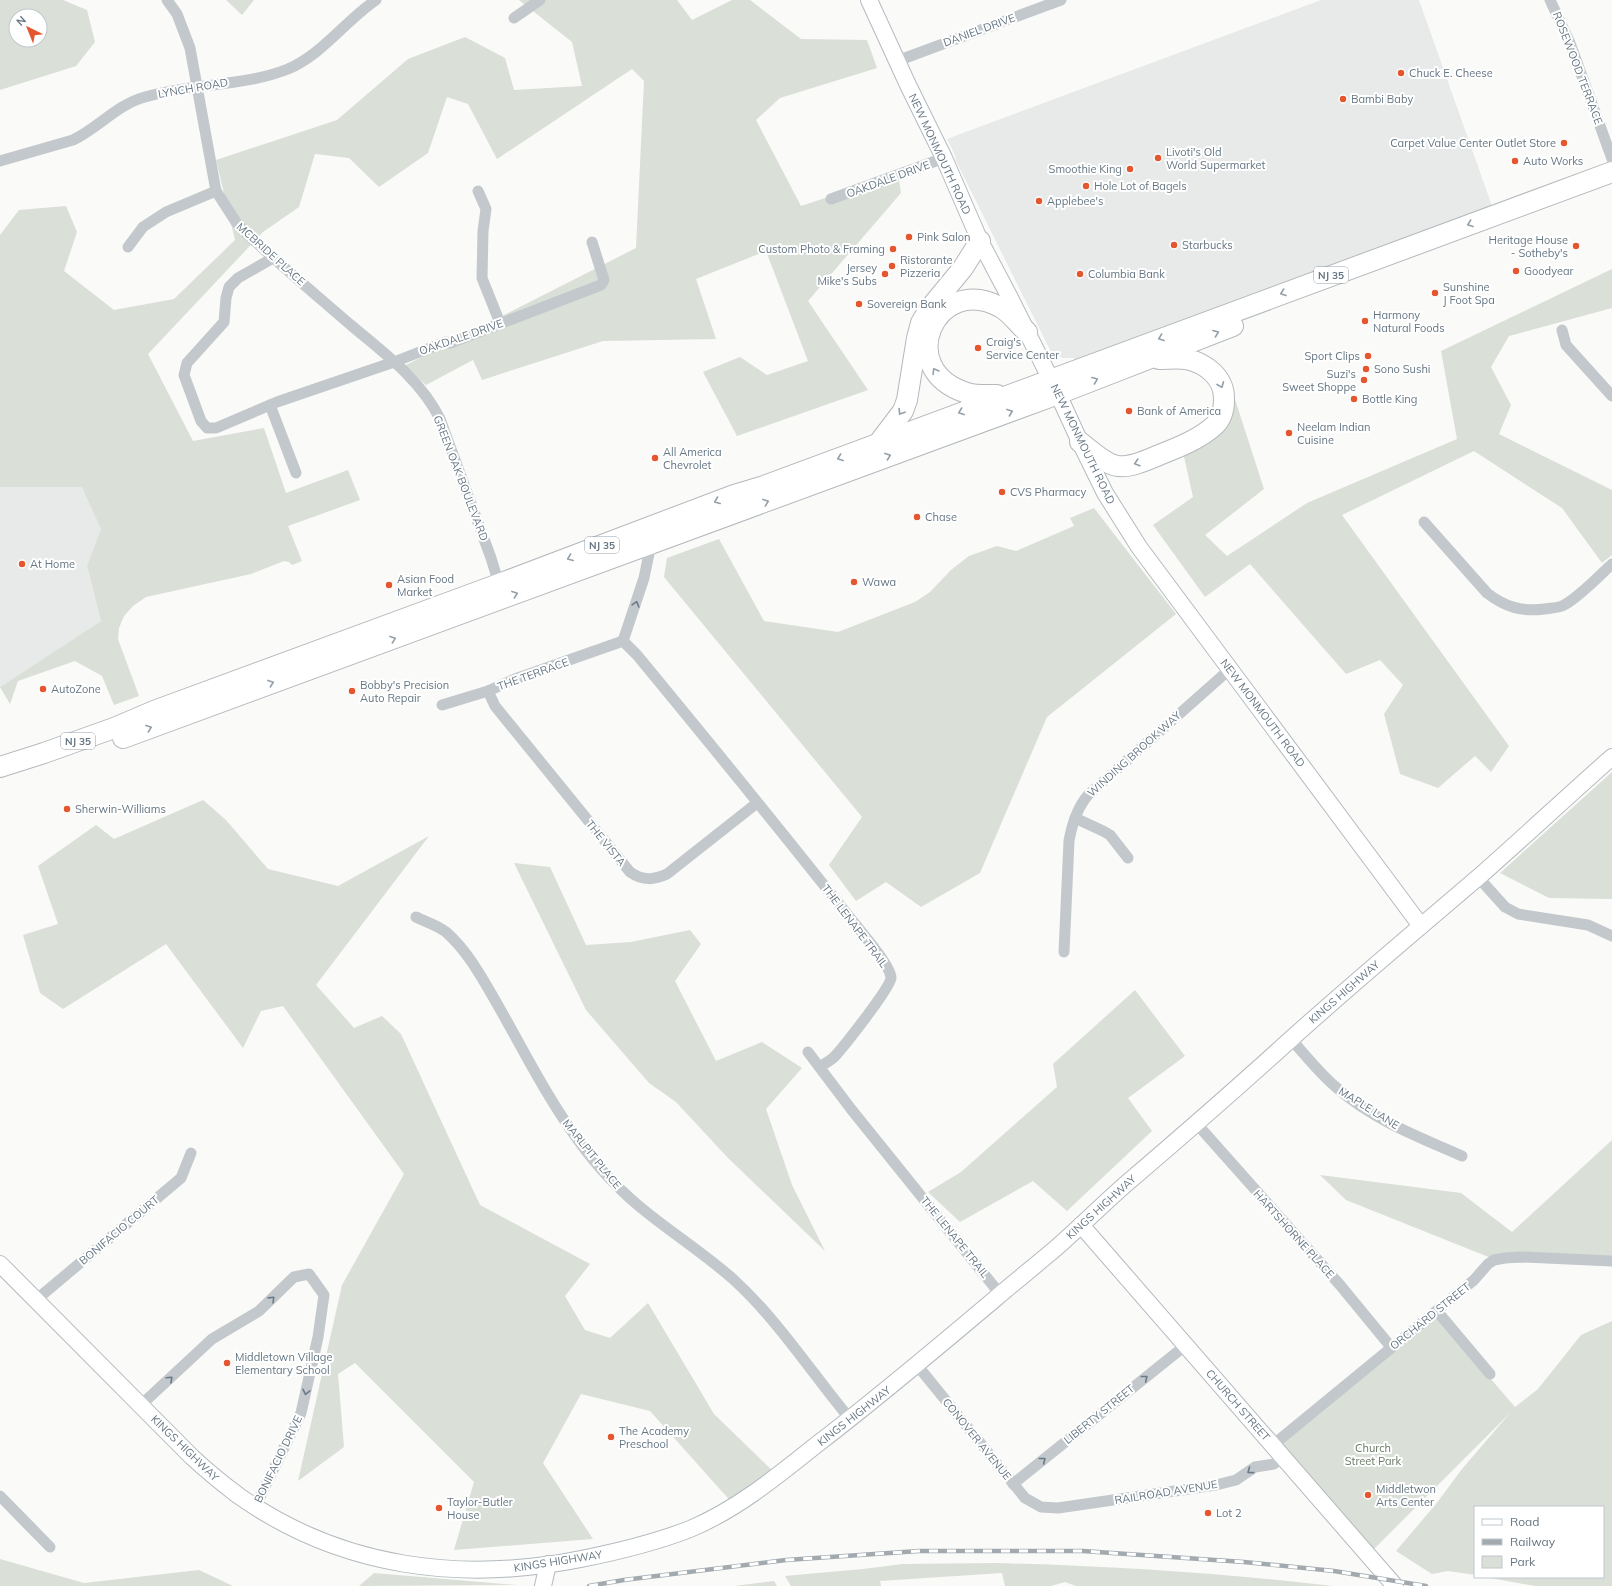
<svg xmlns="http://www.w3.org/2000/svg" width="1612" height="1586" viewBox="0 0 1612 1586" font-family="Mulish,sans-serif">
	<rect width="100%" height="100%" fill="#fafaf8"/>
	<!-- built -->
	<g fill="#e8e9e9">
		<path d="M 1321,0 L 1419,0 L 1492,206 L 1075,361 L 1074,358 L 1063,358 L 1051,352 L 956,161 L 955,155 L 947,139 Z"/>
		<path d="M 0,487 L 83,487 L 101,529 L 87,567 L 101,621 L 0,687 Z"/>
	</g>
	<!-- green -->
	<g fill="#dadfd7" fill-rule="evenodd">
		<path d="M 0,0 L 63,0 L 87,10 L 95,42 L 76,66 L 0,90 ZM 16,16 L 40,16 L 40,40 L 16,40 Z"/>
		<path d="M 226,0 L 254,0 L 242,15 Z"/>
		<path d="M 519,0 L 677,0 L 692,20 L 732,0 L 750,0 L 801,39 L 867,40 L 877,68 L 780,98 L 756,120 L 801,206 L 898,174 L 901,193 L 808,301 L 868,390 L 737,436 L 703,372 L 740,357 L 767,375 L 808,361 L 766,251 L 696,279 L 716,339 L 603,341 L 482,380 L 473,360 L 426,385 L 404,366 L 636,248 L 644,81 L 632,69 L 497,159 L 468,104 L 447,97 L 428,153 L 379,187 L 349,158 L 315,154 L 299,207 L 263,232 L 148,354 L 193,441 L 264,428 L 286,493 L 348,470 L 360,500 L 288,526 L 302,561 L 292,565 L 289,562 L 284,561 L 251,574 L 146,597 L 133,606 L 124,616 L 119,628 L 118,639 L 139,696 L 114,705 L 102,676 L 75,661 L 18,681 L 10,704 L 0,687 L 101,621 L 87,566 L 101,529 L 82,487 L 0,487 L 0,235 L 19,210 L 66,206 L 77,232 L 64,271 L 114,310 L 174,299 L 235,240 L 216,160 L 337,120 L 408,59 L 465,37 L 505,58 L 514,90 L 582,86 L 572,42 Z"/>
		<path d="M 1612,269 L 1612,308 L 1509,336 L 1491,367 L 1511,405 L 1499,434 L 1612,490 L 1612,555 L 1602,563 L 1562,508 L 1474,451 L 1342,515 L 1509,746 L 1491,772 L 1475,756 L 1438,788 L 1400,774 L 1384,714 L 1403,685 L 1380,660 L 1346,674 L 1250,564 L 1205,597 L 1153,525 L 1193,497 L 1182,448 L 1232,390 L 1264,489 L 1205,535 L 1227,556 L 1307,503 L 1457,439 L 1441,351 Z"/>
		<path d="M 1094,508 L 1176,614 L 1047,717 L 980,873 L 921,907 L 886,882 L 856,901 L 829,865 L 862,817 L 664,577 L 667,558 L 719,539 L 764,621 L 838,632 L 915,602 L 930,592 L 951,570 L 969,556 L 997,546 L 1016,551 L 1074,526 L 1070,518 Z"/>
		<path d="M 1612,772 L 1612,899 L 1549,898 L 1500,873 Z"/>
		<path d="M 203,800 L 226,820 L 268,869 L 338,886 L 429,836 L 316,985 L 354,1028 L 382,1016 L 401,1034 L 480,1205 L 590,1264 L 565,1296 L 585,1330 L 610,1338 L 648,1303 L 714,1414 L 777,1475 L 734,1505 L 650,1411 L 581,1394 L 543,1463 L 593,1539 L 454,1550 L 474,1482 L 355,1363 L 338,1374 L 344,1447 L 298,1481 L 342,1285 L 404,1174 L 283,1006 L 261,1011 L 243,1048 L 166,944 L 63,1009 L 40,993 L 23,935 L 58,924 L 38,866 L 96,825 L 114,839 Z"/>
		<path d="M 514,863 L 550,867 L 586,945 L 631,942 L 690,930 L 701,944 L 675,981 L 716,1061 L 762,1042 L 802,1068 L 766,1109 L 792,1185 L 825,1251 L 728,1158 L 676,1102 L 649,1083 L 586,1010 Z"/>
		<path d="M 1135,990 L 1185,1056 L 1128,1098 L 1152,1131 L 1067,1211 L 1033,1181 L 960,1222 L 928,1192 L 961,1172 L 1057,1087 L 1053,1064 Z"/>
		<path d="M 1612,1140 L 1612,1266 L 1592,1258 L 1501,1262 L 1346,1200 L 1320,1175 L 1461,1193 L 1512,1232 Z"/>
		<path d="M 1434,1313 L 1515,1407 L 1538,1389 L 1581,1335 L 1612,1321 L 1612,1586 L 1535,1586 L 1485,1577 L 1603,1577 L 1603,1507 L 1475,1507 L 1475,1575 L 1448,1571 L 1432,1574 L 1396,1551 L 1436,1504 L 1462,1469 L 1510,1413 L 1371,1552 L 1276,1448 Z"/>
		<path d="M 0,1559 L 84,1583 L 199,1570 L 233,1586 L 0,1586 Z"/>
		<path d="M 995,1563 C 1108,1566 1221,1573 1333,1586 L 1076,1586 L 1065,1582 L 1051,1586 L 1005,1586 L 1002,1573 L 880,1581 L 881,1586 L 791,1586 L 785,1576 L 863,1569 L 903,1564 Z"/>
		<path d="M 374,1573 L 517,1585 L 359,1586 Z"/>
		<path d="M 774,1581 L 777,1586 L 734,1586 Z"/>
	</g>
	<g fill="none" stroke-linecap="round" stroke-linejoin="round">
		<defs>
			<g id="secondary">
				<path d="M 869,0 L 908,85 L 944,158 L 980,241 L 1009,296 L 1058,394 L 1080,442 L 1105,493 L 1139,547 L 1421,926"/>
				<path d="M 1081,1225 L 1395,1586"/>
				<path d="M 0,1264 L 192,1457 C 207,1471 223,1484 239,1496 C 341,1568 461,1583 581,1559 C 616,1552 657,1542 690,1529 C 738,1509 780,1474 820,1442 C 880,1396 938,1347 996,1298 C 1016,1281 1036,1265 1056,1248 C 1080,1227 1103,1204 1127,1183 C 1182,1136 1237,1088 1291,1039 C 1353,983 1418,929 1482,874 C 1526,835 1568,796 1612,757"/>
				<path d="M 543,1586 L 548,1564"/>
			</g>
			<g id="highway">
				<path d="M 997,395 C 988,395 976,396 967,393 C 892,370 936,272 1000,307 C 1009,311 1019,325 1027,332"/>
				<path d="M 1080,442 C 1090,450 1106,465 1118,466 C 1130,468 1147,460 1159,455 C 1177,448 1200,439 1215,425 C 1221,419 1224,409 1224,400 C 1225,378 1206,363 1186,359 C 1177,358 1167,359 1159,359"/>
				<path d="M 878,444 L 903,411 L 907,400 L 917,338 L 921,323 L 930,308 L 963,268 L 980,241"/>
				<path d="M 123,738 L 1058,394 L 1233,326"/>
				<path d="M 0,767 L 44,753 L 114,728 L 154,711 L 499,584 L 734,495 L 764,486 L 1612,172"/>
			</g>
		</defs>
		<!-- secondary casing -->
		<use href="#secondary" stroke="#b3babf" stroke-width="18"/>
		<!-- highway casing -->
		<use href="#highway" stroke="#b4b9bd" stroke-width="22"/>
		<!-- street -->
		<g stroke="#c3c8cc" stroke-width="11">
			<path d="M 167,0 L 177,14 L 190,48 L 216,191 L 236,222 L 244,231 C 279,264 316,295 352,326 C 385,354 421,380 440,419 L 491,558 L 499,584"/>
			<path d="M 1550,0 L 1570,43 L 1612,159"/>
			<path d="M 514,18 L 540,0"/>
			<path d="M 897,61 L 1061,0"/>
			<path d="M 0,161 L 73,140 C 98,128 118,104 145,97 C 191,83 243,87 288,69 C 323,54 345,21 376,0"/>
			<path d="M 478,191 L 486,209 L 483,231 L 482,278 L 500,323"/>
			<path d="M 831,199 L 944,158"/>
			<path d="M 128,247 L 143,227 L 166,212 L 216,191"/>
			<path d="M 273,258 L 238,278 L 229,287 L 226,298 L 224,322 L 187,363 L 184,375 L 201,421 L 207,428 L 216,428 L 277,402 L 394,362 L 445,342 L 450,343 L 601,285 L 604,280 L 592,242"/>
			<path d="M 1562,330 L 1566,345 L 1612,396"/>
			<path d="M 270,405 L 296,473"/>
			<path d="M 1424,522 L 1487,593 C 1505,607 1522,612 1544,609 C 1550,608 1557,608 1562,606 C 1576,600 1600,575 1612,564"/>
			<path d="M 623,641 L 637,655 C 708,741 778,827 847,914 C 856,926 891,965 891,978 C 890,988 845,1045 836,1055 C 832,1060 825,1063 820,1067"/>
			<path d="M 623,641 L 644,578 L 651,544"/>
			<path d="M 488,691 L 495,706 L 630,872 C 643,881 654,880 667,874 L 757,803"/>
			<path d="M 442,705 L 488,691 L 515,679 L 623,641"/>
			<path d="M 1075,818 L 1103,831 L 1110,835 L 1128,858"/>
			<path d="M 1478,877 L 1505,907 L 1518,914 L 1588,925 L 1612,936"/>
			<path d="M 416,917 C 426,922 437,925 446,932 C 469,952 485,983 500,1009 C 525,1053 548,1099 578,1140 C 598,1168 623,1194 650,1215 C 678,1237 707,1256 733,1279 C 778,1320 811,1372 850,1419"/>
			<path d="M 1064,952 L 1069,841 C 1072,824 1077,808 1088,795 L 1230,669"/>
			<path d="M 1291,1039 C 1306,1056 1320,1074 1337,1088 C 1373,1120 1419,1137 1462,1156"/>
			<path d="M 808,1052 L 851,1109 L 1000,1294"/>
			<path d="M 1196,1123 L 1340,1285 L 1391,1347"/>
			<path d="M 36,1300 L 181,1178 L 191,1153"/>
			<path d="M 1437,1311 L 1490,1374"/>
			<path d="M 917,1365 L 1025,1498 L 1041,1507 L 1058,1508 L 1216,1485 L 1236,1480 L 1255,1467 L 1274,1464 L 1283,1457"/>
			<path d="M 141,1405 L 212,1339 L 259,1311 L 294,1277 L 309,1274 L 324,1295 L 318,1337 L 301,1413 L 255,1507"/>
			<path d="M 1273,1445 L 1474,1280 L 1488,1264 L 1494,1260 L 1505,1258 L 1522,1257 L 1612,1261"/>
			<path d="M 1013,1484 L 1186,1345"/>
			<path d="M 0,1496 L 50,1547"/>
		</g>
		<!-- secondary -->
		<use href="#secondary" stroke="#fff" stroke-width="16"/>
		<!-- highway -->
		<use href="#highway" stroke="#fff" stroke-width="20"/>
		<defs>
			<path id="rail" d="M 589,1586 L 624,1580 L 786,1560 L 919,1551 L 1083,1551 L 1244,1562 L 1334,1571 L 1426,1586"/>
		</defs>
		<!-- rail casing -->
		<use href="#rail" stroke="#a2aab0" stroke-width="4.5"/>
		<!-- rail -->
		<use href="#rail" stroke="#fff" stroke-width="3" stroke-dasharray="9" stroke-linecap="butt"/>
	</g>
	<!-- one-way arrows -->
	<defs><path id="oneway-chevron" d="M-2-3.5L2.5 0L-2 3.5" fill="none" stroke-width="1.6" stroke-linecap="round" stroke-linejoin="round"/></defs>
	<g stroke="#939fa8">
		<use href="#oneway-chevron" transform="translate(1470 224) rotate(160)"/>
		<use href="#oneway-chevron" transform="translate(1283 293) rotate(160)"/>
		<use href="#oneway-chevron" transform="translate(1216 333) rotate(-21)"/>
		<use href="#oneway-chevron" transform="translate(1161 338) rotate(160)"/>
		<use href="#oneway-chevron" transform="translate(935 371) rotate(-121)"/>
		<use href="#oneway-chevron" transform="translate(1095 380) rotate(-21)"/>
		<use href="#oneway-chevron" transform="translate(1221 385) rotate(68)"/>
		<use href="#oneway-chevron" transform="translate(901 412) rotate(122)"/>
		<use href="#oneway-chevron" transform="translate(961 412) rotate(160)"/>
		<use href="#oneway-chevron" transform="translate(1010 412) rotate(-20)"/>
		<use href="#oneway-chevron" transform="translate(888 456) rotate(-20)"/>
		<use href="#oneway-chevron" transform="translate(840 458) rotate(160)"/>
		<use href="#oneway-chevron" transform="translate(1137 463) rotate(163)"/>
		<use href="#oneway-chevron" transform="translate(717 501) rotate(159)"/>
		<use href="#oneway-chevron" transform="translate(766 502) rotate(-20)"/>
		<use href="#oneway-chevron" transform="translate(570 558) rotate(159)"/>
		<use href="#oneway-chevron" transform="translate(515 594) rotate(-20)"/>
		<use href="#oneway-chevron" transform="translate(393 639) rotate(-20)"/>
		<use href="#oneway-chevron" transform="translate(271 683) rotate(-20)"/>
		<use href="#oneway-chevron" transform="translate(149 728) rotate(-20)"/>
	</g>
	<g stroke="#6a7a87">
		<use href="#oneway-chevron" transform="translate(636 604) rotate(-73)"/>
		<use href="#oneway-chevron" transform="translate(272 1299) rotate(-44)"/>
		<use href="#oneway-chevron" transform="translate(1145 1378) rotate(-39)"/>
		<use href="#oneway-chevron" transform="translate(170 1379) rotate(-43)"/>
		<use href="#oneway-chevron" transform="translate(306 1392) rotate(102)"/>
		<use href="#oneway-chevron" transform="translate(1043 1460) rotate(-39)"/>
		<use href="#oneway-chevron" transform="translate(1250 1471) rotate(144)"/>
	</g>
	<!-- markers -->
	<g fill="#e4572e" stroke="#fff" stroke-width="1.5">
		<circle cx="1401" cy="73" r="4"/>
		<circle cx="1343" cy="99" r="4"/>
		<circle cx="1564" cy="143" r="4"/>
		<circle cx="1158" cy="158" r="4"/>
		<circle cx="1515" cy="161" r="4"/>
		<circle cx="1130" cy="169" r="4"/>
		<circle cx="1086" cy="186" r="4"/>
		<circle cx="1039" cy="201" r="4"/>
		<circle cx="909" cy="237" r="4"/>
		<circle cx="1174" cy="245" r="4"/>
		<circle cx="1576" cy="246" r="4"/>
		<circle cx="893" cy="249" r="4"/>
		<circle cx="892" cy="266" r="4"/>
		<circle cx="1516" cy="271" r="4"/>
		<circle cx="885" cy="274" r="4"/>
		<circle cx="1080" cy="274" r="4"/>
		<circle cx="1435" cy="293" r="4"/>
		<circle cx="859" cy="304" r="4"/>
		<circle cx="1365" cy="321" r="4"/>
		<circle cx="978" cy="348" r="4"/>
		<circle cx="1368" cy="356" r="4"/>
		<circle cx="1366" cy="369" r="4"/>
		<circle cx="1364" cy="380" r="4"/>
		<circle cx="1354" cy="399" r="4"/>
		<circle cx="1129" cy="411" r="4"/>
		<circle cx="1289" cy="433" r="4"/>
		<circle cx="655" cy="458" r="4"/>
		<circle cx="1002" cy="492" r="4"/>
		<circle cx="917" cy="517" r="4"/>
		<circle cx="22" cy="564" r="4"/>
		<circle cx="854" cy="582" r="4"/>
		<circle cx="389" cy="585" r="4"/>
		<circle cx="43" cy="689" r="4"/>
		<circle cx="352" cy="691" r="4"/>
		<circle cx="67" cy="809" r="4"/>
		<circle cx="227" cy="1363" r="4"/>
		<circle cx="611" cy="1437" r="4"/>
		<circle cx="1368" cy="1495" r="4"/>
		<circle cx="439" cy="1508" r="4"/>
		<circle cx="1208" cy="1513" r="4"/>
	</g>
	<g text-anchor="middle" stroke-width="4" stroke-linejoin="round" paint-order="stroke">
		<!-- shield labels -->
		<g fill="#fff" stroke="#939fa8" stroke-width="1">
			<rect x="1314" y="267" width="34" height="16" rx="3"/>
			<rect x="585" y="537" width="34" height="16" rx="3"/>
			<rect x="61" y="733" width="34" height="16" rx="3"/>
		</g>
		<g font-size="10" font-weight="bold" fill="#657683">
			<text x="1331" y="279">NJ 35</text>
			<text x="602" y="549">NJ 35</text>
			<text x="78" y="745">NJ 35</text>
		</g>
		<!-- street labels -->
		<g font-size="11" fill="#657683" stroke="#fff">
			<text transform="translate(979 30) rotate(-20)" y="4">DANIEL DRIVE</text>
			<text transform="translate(1578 68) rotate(69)" y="4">ROSEWOOD TERRACE</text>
			<text transform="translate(193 88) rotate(-10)" y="4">LYNCH ROAD</text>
			<text transform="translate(940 154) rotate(65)" y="4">NEW MONMOUTH ROAD</text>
			<text transform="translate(888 179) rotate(-20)" y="4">OAKDALE DRIVE</text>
			<text transform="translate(271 254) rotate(42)" y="4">MCBRIDE PLACE</text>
			<text transform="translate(461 337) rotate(-19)" y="4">OAKDALE DRIVE</text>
			<text transform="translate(1083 444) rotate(64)" y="4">NEW MONMOUTH ROAD</text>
			<text transform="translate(461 478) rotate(69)" y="4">GREEN OAK BOULEVARD</text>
			<text transform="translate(533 674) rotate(-20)" y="4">THE TERRACE</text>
			<text transform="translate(1263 713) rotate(53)" y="4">NEW MONMOUTH ROAD</text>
			<text transform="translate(1134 754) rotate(-42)" y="4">WINDING BROOK WAY</text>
			<text transform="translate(606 843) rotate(51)" y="4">THE VISTA</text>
			<text transform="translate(855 926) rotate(53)" y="4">THE LENAPE TRAIL</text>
			<text transform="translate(1344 992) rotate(-41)" y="4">KINGS HIGHWAY</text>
			<text transform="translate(1369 1108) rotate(32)" y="4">MAPLE LANE</text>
			<text transform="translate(592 1154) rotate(51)" y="4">MARLPIT PLACE</text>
			<text transform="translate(1101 1207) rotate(-42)" y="4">KINGS HIGHWAY</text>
			<text transform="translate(119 1230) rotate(-40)" y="4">BONIFACIO COURT</text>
			<text transform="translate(1294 1234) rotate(48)" y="4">HARTSHORNE PLACE</text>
			<text transform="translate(955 1237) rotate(51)" y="4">THE LENAPE TRAIL</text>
			<text transform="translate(1430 1316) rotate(-39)" y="4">ORCHARD STREET</text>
			<text transform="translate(1238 1405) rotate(49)" y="4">CHURCH STREET</text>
			<text transform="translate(1099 1414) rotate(-39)" y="4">LIBERTY STREET</text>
			<text transform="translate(854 1416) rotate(-38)" y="4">KINGS HIGHWAY</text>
			<text transform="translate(977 1439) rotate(51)" y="4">CONOVER AVENUE</text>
			<text transform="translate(185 1448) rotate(44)" y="4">KINGS HIGHWAY</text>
			<text transform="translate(278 1459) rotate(-64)" y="4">BONIFACIO DRIVE</text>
			<text transform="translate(1166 1492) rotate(-9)" y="4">RAILROAD AVENUE</text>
			<text transform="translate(558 1561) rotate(-9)" y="4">KINGS HIGHWAY</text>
		</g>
		<!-- poi labels -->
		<g font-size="11" fill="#657683" stroke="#fff" text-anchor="start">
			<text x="1409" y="77">Chuck E. Cheese</text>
			<text x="1351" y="103">Bambi Baby</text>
			<text x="1556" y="147" text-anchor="end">Carpet Value Center Outlet Store</text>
			<text x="1166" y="156">Livoti's Old<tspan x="1166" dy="13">World Supermarket</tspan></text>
			<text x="1523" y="165">Auto Works</text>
			<text x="1122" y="173" text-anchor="end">Smoothie King</text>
			<text x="1094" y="190">Hole Lot of Bagels</text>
			<text x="1047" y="205">Applebee's</text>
			<text x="917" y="241">Pink Salon</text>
			<text x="1568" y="244" text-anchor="end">Heritage House<tspan x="1568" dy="13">- Sotheby's</tspan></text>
			<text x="1182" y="249">Starbucks</text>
			<text x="885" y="253" text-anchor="end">Custom Photo &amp; Framing</text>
			<text x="900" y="264">Ristorante<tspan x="900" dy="13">Pizzeria</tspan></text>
			<text x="877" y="272" text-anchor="end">Jersey<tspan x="877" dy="13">Mike's Subs</tspan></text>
			<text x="1524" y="275">Goodyear</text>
			<text x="1088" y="278">Columbia Bank</text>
			<text x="1443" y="291">Sunshine<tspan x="1443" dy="13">J Foot Spa</tspan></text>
			<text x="867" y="308">Sovereign Bank</text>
			<text x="1373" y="319">Harmony<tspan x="1373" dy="13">Natural Foods</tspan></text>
			<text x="986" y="346">Craig's<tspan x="986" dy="13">Service Center</tspan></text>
			<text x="1360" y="360" text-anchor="end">Sport Clips</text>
			<text x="1374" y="373">Sono Sushi</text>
			<text x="1356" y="378" text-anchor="end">Suzi's<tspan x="1356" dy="13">Sweet Shoppe</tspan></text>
			<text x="1362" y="403">Bottle King</text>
			<text x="1137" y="415">Bank of America</text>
			<text x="1297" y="431">Neelam Indian<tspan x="1297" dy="13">Cuisine</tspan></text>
			<text x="663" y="456">All America<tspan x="663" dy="13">Chevrolet</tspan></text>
			<text x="1010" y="496">CVS Pharmacy</text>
			<text x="925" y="521">Chase</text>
			<text x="30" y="568">At Home</text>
			<text x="397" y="583">Asian Food<tspan x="397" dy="13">Market</tspan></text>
			<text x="862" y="586">Wawa</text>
			<text x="360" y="689">Bobby's Precision<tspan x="360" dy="13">Auto Repair</tspan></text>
			<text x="51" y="693">AutoZone</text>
			<text x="75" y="813">Sherwin-Williams</text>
			<text x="235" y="1361">Middletown Village<tspan x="235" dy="13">Elementary School</tspan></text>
			<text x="619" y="1435">The Academy<tspan x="619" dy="13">Preschool</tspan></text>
			<text x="1376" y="1493">Middletwon<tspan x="1376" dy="13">Arts Center</tspan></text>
			<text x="447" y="1506">Taylor-Butler<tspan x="447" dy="13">House</tspan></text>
			<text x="1216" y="1517">Lot 2</text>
		</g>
		<!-- park labels -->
		<g font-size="11" fill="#687a64" stroke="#fff">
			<text x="1373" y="1452">Church<tspan x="1373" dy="13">Street Park</tspan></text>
		</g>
	</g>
	<!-- legend -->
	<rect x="1474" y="1506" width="130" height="72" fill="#ffffff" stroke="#c1c8cd"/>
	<rect x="1482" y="1519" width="20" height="6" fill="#ffffff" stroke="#c1c8cd"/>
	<text x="1510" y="1526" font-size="12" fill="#657683">Road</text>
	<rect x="1482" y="1539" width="20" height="6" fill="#a2aab0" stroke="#c1c8cd"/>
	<text x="1510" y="1546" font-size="12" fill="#657683">Railway</text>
	<rect x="1482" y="1556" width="20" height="12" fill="#dadfd7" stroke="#c1c8cd"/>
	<text x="1510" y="1566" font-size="12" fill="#657683">Park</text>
	<!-- north arrow -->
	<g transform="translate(28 28) rotate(317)"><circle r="19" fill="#ffffff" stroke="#c1c8cd"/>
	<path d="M0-3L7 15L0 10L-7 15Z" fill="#e4572e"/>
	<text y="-6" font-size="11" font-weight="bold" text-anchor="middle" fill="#657683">N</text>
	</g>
</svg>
